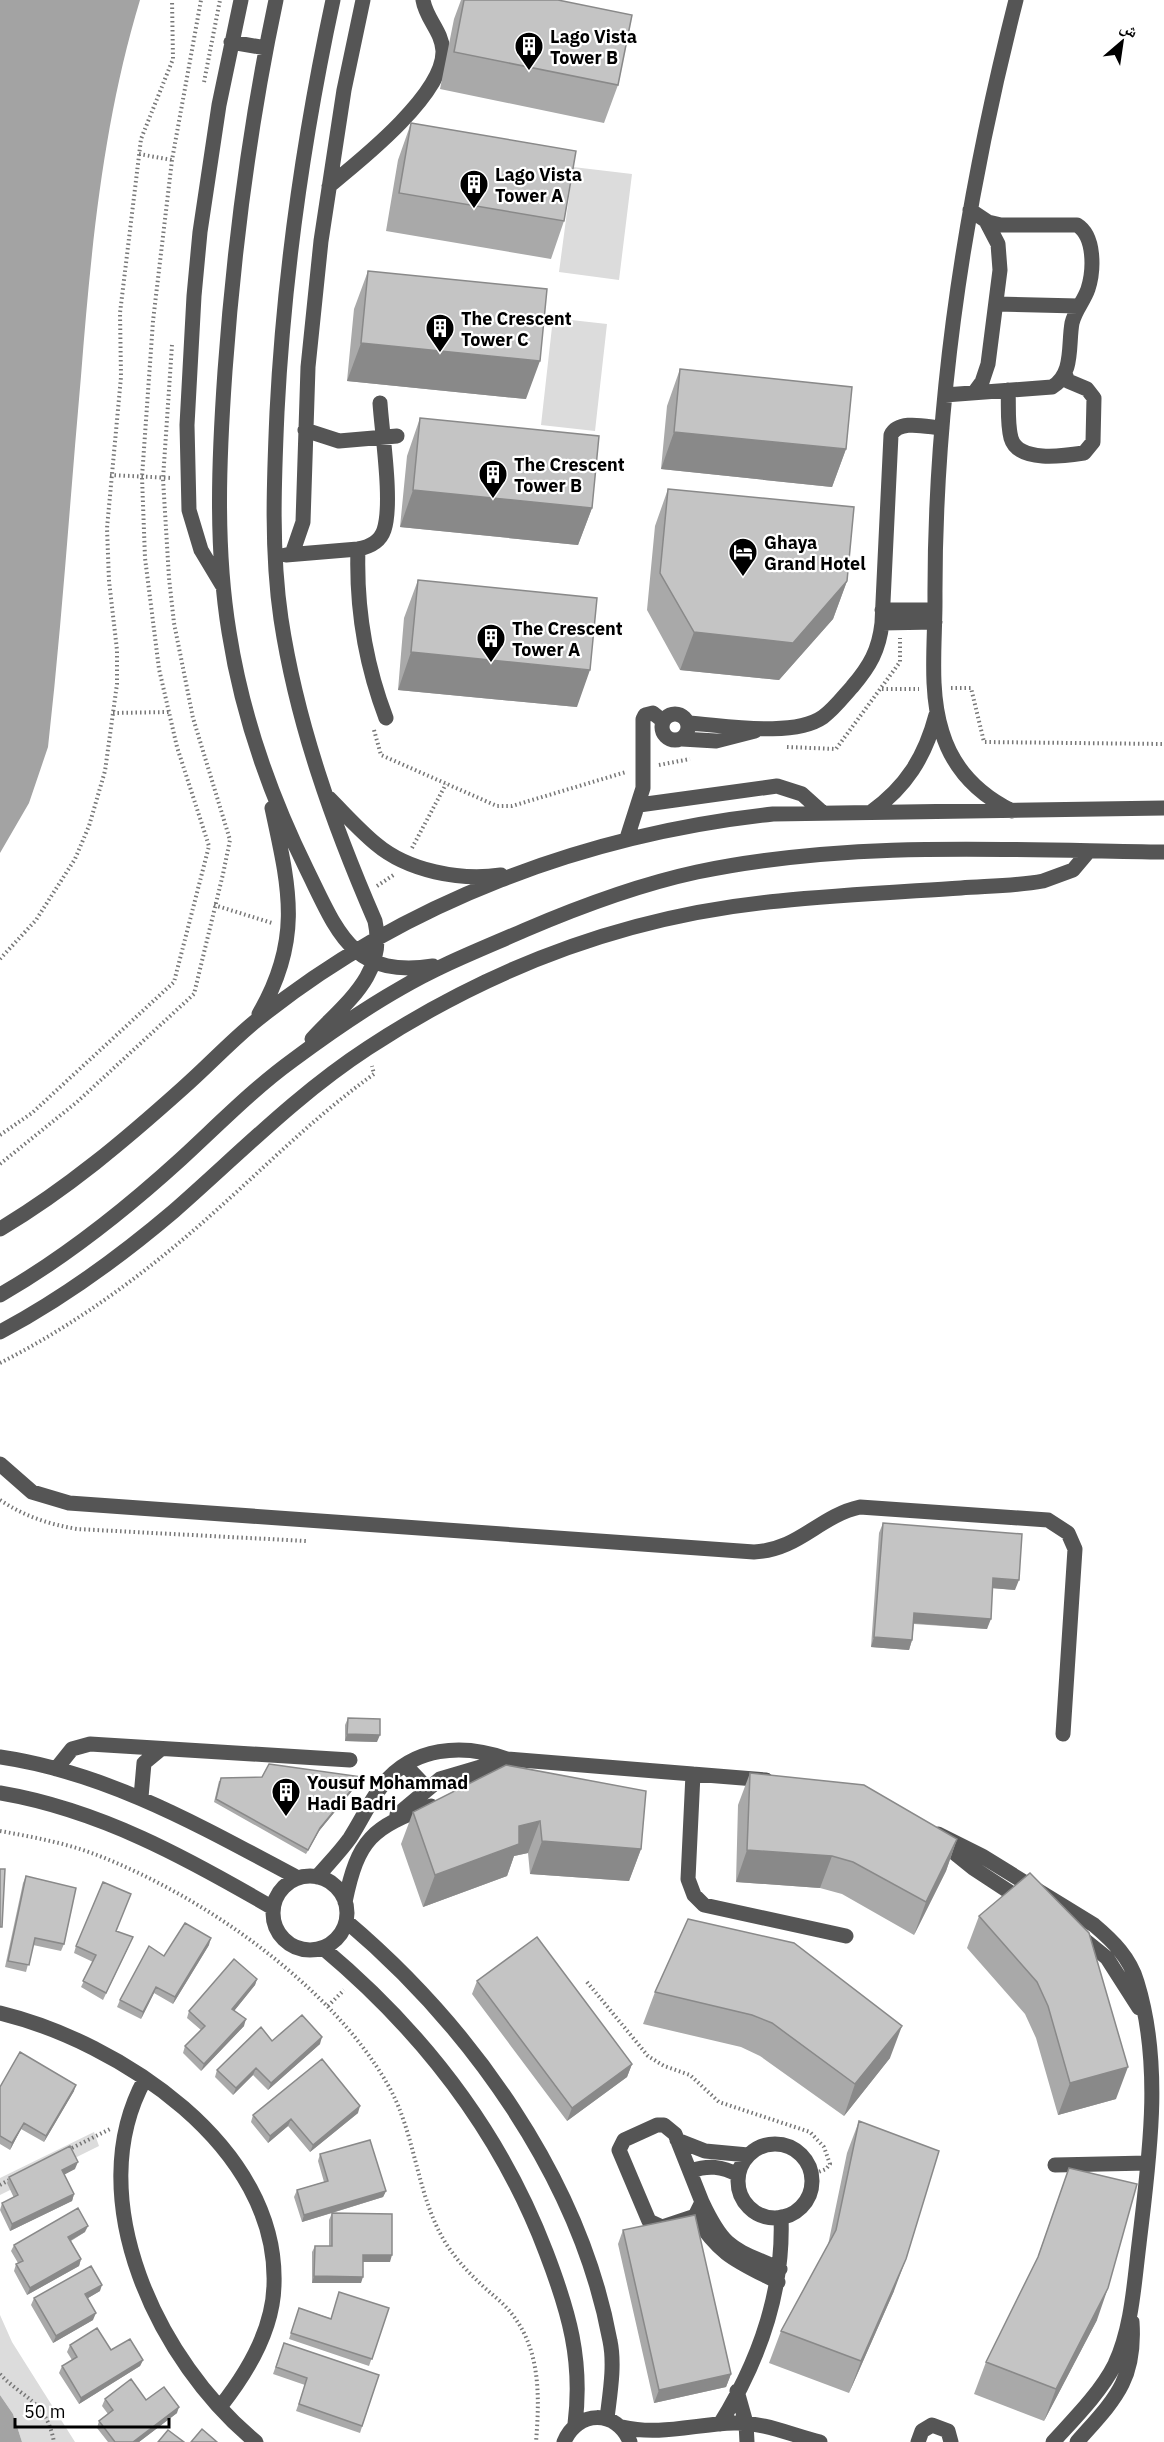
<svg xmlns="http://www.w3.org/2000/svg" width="1164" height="2442" font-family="'IBM Plex Sans','Noto Naskh Arabic',sans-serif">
<rect width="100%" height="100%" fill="#fff"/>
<!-- green -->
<path fill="#dcdcdc" d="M573,167L632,174L619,280L559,272Z
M553,318L607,324L595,431L541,425Z
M94,2132L99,2146L0,2195V2178Z
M0,2315L12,2342L75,2442H22L13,2414L0,2395Z"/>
<!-- water -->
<path fill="#a3a3a3" d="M0,0H140C103,122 91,249 81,376C70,499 62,623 48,747L29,803L0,853Z
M0,2395L13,2414L22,2442H0Z"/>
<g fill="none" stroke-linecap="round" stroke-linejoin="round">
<!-- path -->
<path stroke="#777" stroke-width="4" stroke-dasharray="1.5 3" stroke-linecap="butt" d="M204,82L220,0
M139,154L172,160
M110,475L172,478
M951,688H971L984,742L1164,744
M882,689H919
M113,713L169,712
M374,730L381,755L497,806H512L626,772
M787,747L836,749L900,662V638
M659,765L690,759
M412,848L446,784
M377,886L395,874
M214,905L272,923
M0,959L36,920L75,859L89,826L105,771L117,684V650L109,581L107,528L121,377L120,313L141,139L173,59L172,0
M0,1135L32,1113L174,982L209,846L177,747L159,669L145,558L142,477L153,321L172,160L201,0
M0,1164L77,1102L194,994L223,874L230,840L193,718L174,623L169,578L163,479L172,345
M0,1363C65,1330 125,1288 181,1241C247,1186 304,1124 374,1074L372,1066
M0,1500C24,1516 48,1524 77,1529L306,1541
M0,1831C33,1837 66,1843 97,1855C203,1896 331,1985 388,2085C416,2134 416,2194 445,2242C460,2266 480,2284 501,2302C541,2340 540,2392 536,2442
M587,1982L648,2056L664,2066L690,2075L719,2102L810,2132L824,2147L830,2164L826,2169L811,2175
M328,2006L344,1990
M68,2150L110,2129
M0,2185L11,2179
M0,2374C23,2399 46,2400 54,2442"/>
<!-- minor -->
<path stroke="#555" stroke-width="15" d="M276,0C250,122 234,246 225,371C219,457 215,546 229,632C242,715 270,795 307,870C338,933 352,978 433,966
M231,42L266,48
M329,186C361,160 444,94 443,51C442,31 426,19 423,0
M996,304L1078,306
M1008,390C1009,405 1007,423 1011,438C1018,463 1064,456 1084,453L1093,442L1094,398L1087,389L1068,381L1065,374
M974,393L982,382L988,364L1000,270L998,244L986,221
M945,395L1052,387C1074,374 1068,345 1072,323C1075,310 1084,301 1088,289C1094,270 1095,236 1077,225H1001L988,222L970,210
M305,430L339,441L397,436
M358,549C356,608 365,663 386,718
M292,554L303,522L308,367L321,241L344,90L363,0
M286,555L358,549C369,547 380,542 384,530C393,503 382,434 380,403
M222,585L201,550L189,510L187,425L194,296L200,232L219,105L241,0
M882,610H935
M882,623L935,622
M662 727a13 13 0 1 1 26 0a13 13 0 1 1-26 0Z
M688,723C723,725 793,738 823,717C834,709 843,697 852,687C870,666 879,650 882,623L891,435C899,419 927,427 942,428
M682,739L716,741L755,731
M329,798C344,813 359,830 376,844C408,871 460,881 501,875
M639,805L777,786L802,794L822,812
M1012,811C978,794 953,769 942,732C929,691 935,644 935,601C934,399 966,196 1016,0
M871,812C906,787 925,757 936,715
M627,838L643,788V719L645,715L653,713L663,721
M259,1014C303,939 289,887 272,808
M312,1039C345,1003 387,975 375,921C333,824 297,724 281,619C271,551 274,481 277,412C284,274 304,135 333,0
M0,1229C67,1189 125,1140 183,1088C208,1066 231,1041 257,1020C403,902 587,834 773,814L1164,808
M0,1295C66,1257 125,1210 181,1159C218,1125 253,1089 293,1060C328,1034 364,1009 401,988C440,965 484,948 525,930C581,906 637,885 697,872C850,840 1009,850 1164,852
M0,1332C62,1299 121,1256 174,1211C238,1155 296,1095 368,1048C493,966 629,915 779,901C839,895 900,892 961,888C988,886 1016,886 1043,881L1073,870L1089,851
M0,1464L32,1492L69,1503L754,1552C799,1550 819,1516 860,1507L1048,1520L1068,1533L1075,1549L1063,1734
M0,1757C109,1773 202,1827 298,1878
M405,1765L427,1788
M56,1769L72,1749L90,1744L350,1760
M693,1774L688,1879L694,1895L704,1905L846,1936
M471,1786L507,1759
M0,1793C100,1810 187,1858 273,1908
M141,1797L144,1763L161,1749
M397,1815L440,1779L501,1761
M938,1834L982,1856L1094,1925C1113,1941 1130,1958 1137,1982C1163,2066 1149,2159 1139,2244C1134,2284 1132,2327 1115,2364C1101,2392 1074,2419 1053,2442
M937,1839L973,1868L1025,1902
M273 1913a37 37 0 1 1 74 0a37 37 0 1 1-74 0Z
M317,1877C328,1864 340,1852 350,1838C361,1821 369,1803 381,1787C412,1746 463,1743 507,1759L766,1780
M345,1902C358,1839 372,1827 431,1806
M346,1921C470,2026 580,2178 610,2341C615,2365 610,2393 607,2418
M1076,1933L1107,1958L1139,2008
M323,1948C422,2031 500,2131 546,2252C569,2312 583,2360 575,2424
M0,2013C119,2042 279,2146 274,2285C273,2331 247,2373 220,2407
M145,2079C79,2198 159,2363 256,2442
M657,2125H664L675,2134L702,2202L695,2216L662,2227L649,2221L619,2150L624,2140Z
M677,2140L705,2151L748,2155
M738 2181a37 37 0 1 1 74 0a37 37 0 1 1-74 0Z
M1055,2165L1148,2163
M691,2171C708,2165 722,2166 738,2175
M702,2202C725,2251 733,2248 780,2269
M695,2216C720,2256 737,2261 778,2282
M737,2391L746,2423L747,2442
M720,2424C759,2361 784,2292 781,2217
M622,2427C660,2436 696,2424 734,2423C764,2422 791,2435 820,2442
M564,2442C577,2410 617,2409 630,2442
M918,2442L922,2431L932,2425L948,2431L951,2442
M1077,2442C1114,2400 1136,2381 1132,2322"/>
</g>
<!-- wall -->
<path fill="#a9a9a9" d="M461,0H558L618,85L604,123L440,89L454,19Z
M411,123L564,221L551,259L386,231L398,160Z
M368,271L526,399L347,381L354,309Z
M680,369L846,449L832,487L661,469L667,406Z
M420,418L592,508L578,545L400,527L407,456Z
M668,489L847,581L833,619L779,680L680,670L647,610L655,526Z
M418,580L577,707L398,690L404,618Z
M883,1523L1015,1590L993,1588L987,1629L914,1624L912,1640L909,1650L871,1647L879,1533Z
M348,1718L377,1742L345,1741V1725Z
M506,1765L641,1849L629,1881L530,1874L528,1853L514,1856L507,1876L423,1907L401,1844L413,1812Z
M750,1773L957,1839L946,1871L914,1935L842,1894L820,1888L736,1882L738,1805Z
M361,1780L319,1831L306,1854L214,1802L219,1781Z
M26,1876L64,1944L61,1951L33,1945L26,1972L5,1967L23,1883Z
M979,1916L1089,1933L1116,2099L1058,2115L1036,2038L1025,2014L967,1948Z
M688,1919L890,2058L844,2116L760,2056L741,2047L643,2024L655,1992Z
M117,1932L130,1944L103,2000L81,1987L93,1962L74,1953L76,1946Z
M209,1945L173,2004L154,1993L141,2019L117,2007L120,2000L164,1956Z
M257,1979L255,1985L234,2011L244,2026L201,2071L183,2053L185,2046L201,2030L187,2018L189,2011Z
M477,1981L632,2064L627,2077L567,2121L472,1994Z
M272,2041L320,2044L268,2090L253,2075L233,2095L215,2077L217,2070Z
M0,2087L74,2091L44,2142L21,2129L10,2150L0,2144Z
M358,2113L310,2152L288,2126L268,2143L251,2122L253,2115Z
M859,2121L894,2291L849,2393L769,2363L781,2331L828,2245L847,2153Z
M320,2154L386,2191L383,2197L332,2213L390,2262H363L361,2283H312V2252L315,2246H329V2220L332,2213L302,2222L294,2197L297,2190L324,2182L318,2161Z
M1069,2168L1097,2320L1044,2421L974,2394L986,2362L1036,2262Z
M75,2169L64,2174L74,2194L72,2201L10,2231L0,2210L2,2203L14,2198L7,2183L9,2177Z
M623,2230L731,2374L726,2387L654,2403L618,2244Z
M85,2232L71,2241L81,2259L79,2266L27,2295L14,2271L16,2264L18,2263L11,2251L14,2245Z
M100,2291L88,2298L93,2320L53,2343L31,2305L34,2298Z
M299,2308L330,2318L389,2308L369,2366L289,2339Z
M284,2343L379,2375L360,2433L296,2411L305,2385L273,2374Z
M70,2345L111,2350L143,2360L140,2366L79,2404L59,2373L62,2366L72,2360L67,2352Z
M105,2399L146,2400L177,2413L139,2442H108L97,2428L99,2421L108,2414L102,2406Z"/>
<!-- shaded-wall -->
<path fill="#898989" d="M361,343L540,361L526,399L347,381Z
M674,432L846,449L832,487L661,469Z
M413,490L592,508L578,545L400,527Z
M847,581L833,619L779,680L680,670L694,632Z
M411,652L590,670L577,707L398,690Z
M993,1578L1019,1580L1015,1590L990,1588Z
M914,1613L991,1619L987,1629L911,1623Z
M874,1637L912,1640L909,1650L871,1647Z
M347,1734L380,1735L377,1742L345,1741Z
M362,1777L361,1780L319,1831L306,1854L320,1828Z
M540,1821L528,1853L514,1856L507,1876L423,1907L435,1875L519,1826Z
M957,1839L946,1871L914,1935L926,1902Z
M542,1841L641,1849L629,1881L530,1874Z
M747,1850L832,1856L820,1888L736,1882Z
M211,1938L209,1945L173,2004L175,1997Z
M257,1979L255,1985L230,2016L232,2009Z
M156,1987L154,1993L141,2019L143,2012Z
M246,2019L244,2026L201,2071L204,2064Z
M902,2026L890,2058L844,2116L855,2084Z
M322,2037L320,2044L268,2090L271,2083Z
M632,2064L627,2077L567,2121L572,2108Z
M1128,2067L1116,2099L1058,2115L1070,2083Z
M256,2068L253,2075L233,2095L236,2088Z
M76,2085L74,2091L44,2142L46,2136Z
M360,2106L358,2113L310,2152L313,2145Z
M291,2119L288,2126L268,2143L270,2136Z
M24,2123L21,2129L10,2150L12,2143Z
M78,2162L75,2169L60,2177L62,2170Z
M386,2191L383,2197L302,2222L304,2215Z
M74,2194L72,2201L10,2231L12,2224Z
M88,2226L85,2232L66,2243L68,2237Z
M363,2255H392L390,2262H361Z
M81,2259L79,2266L27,2295L30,2288Z
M906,2259L894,2291L849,2393L861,2361Z
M314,2276L363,2277L361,2283H312Z
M102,2285L100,2291L83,2301L85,2294Z
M1108,2288L1097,2320L1044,2421L1056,2389Z
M96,2313L93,2320L53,2343L56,2336Z
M143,2360L140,2366L79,2404L81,2398Z
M731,2374L726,2387L654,2403L659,2390Z
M179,2407L177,2413L139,2442H133Z"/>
<!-- building -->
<path fill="#c4c4c4" stroke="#898989" stroke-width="1.5" d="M464,0H558L632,15L618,85L454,52Z
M411,123L576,151L564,221L399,193Z
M368,271L547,289L540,361L361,343Z
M680,369L852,387L846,449L674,432Z
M420,418L599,436L592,508L413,490Z
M668,489L854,507L847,581L793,643L694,632L660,573Z
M418,580L597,598L590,670L411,652Z
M883,1523L1022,1534L1019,1580L993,1578L991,1619L914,1613L912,1640L874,1637Z
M348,1718L380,1719V1735L347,1734Z
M269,1764L362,1777L320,1828L308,1850L216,1799L221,1778L262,1777Z
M506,1765L646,1791L641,1849L542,1841L540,1821L519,1826V1844L435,1875L413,1812Z
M750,1773L864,1785L957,1839L926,1902L853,1862L832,1856L747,1850Z
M0,1869H5L2,1927H0Z
M1030,1873L1089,1933L1128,2067L1070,2083L1048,2006L1037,1982L979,1916Z
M26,1876L76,1888L64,1944L35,1938L29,1965L8,1961Z
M103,1882L131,1894L116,1931L133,1937L106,1993L83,1981L96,1955L76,1946Z
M688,1919L794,1943L902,2026L855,2084L772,2023L752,2015L655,1992Z
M185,1923L211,1938L175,1997L156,1987L143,2012L120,2000L149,1946L164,1956Z
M537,1937L632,2064L572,2108L477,1981Z
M234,1959L257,1979L232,2009L246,2019L204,2064L185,2046L205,2026L189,2011Z
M302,2015L322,2037L271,2083L256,2068L236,2088L217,2070L261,2027L272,2041Z
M20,2052L76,2085L46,2136L24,2123L12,2143L0,2136V2087Z
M322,2059L360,2106L313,2145L291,2119L270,2136L253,2115Z
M859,2121L939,2151L906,2259L861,2361L781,2331L836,2230Z
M370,2140L386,2191L304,2215L297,2190L328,2181L320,2154Z
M70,2146L78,2162L62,2170L74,2194L12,2224L2,2203L18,2195L9,2177Z
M1069,2168L1137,2184L1108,2288L1056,2389L986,2362L1038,2257Z
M78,2208L88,2226L68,2237L81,2259L30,2288L16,2264L23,2261L14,2245Z
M332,2213L392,2214V2255H363V2277L314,2276L315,2246H332Z
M695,2215L731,2374L659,2390L623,2230Z
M91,2266L102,2285L85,2294L96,2313L56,2336L34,2298Z
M339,2292L389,2308L372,2359L291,2333L299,2308L331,2319Z
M97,2328L111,2350L130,2339L143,2360L81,2398L62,2366L77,2357L70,2345Z
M284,2343L379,2375L362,2426L299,2404L307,2378L276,2367Z
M131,2379L146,2400L164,2387L179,2407L133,2442H115L99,2421L113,2410L105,2399Z
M202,2429L217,2442H191Z
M168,2430L184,2442H158Z"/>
<!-- icons -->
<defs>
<g id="building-pin" transform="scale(1.5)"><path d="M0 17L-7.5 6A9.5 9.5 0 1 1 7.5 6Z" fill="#000" stroke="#fff"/><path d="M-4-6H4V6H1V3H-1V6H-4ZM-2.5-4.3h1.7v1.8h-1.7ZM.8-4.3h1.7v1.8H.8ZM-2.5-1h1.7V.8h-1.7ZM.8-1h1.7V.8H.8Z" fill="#fff"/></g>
<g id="hotel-pin" transform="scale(1.5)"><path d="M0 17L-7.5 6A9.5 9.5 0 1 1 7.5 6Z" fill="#000" stroke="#fff"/><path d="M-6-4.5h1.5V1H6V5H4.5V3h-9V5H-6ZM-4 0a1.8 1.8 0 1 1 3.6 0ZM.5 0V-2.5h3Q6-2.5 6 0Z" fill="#fff"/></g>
</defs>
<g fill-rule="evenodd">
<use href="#building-pin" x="529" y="46"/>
<use href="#building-pin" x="474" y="184"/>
<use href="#building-pin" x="440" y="328"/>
<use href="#building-pin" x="493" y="474"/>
<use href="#hotel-pin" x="743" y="552"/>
<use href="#building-pin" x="491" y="638"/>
<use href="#building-pin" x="286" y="1792"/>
</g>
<g text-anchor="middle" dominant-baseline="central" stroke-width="4.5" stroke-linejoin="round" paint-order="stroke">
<!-- poi labels -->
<g font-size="18" font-weight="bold" fill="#000" stroke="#fff" text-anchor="start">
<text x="550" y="36">Lago Vista<tspan x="550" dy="21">Tower B</tspan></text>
<text x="495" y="174">Lago Vista<tspan x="495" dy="21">Tower A</tspan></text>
<text x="461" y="318">The Crescent<tspan x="461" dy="21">Tower C</tspan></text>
<text x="514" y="464">The Crescent<tspan x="514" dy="21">Tower B</tspan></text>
<text x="764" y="542">Ghaya<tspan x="764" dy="21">Grand Hotel</tspan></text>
<text x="512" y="628">The Crescent<tspan x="512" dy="21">Tower A</tspan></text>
<text x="307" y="1782">Yousuf Mohammad<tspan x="307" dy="21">Hadi Badri</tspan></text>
</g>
</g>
<!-- north arrow -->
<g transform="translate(1122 42) rotate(29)" stroke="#ffffff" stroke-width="4.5" paint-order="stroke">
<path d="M0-4.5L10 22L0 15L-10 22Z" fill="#000000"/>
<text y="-9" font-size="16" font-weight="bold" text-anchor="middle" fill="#000000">ش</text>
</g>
<!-- scale -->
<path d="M15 2418v9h154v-9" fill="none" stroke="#000000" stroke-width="3"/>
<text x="24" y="2418" font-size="18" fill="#000000" stroke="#ffffff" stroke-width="4.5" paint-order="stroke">50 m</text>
</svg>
